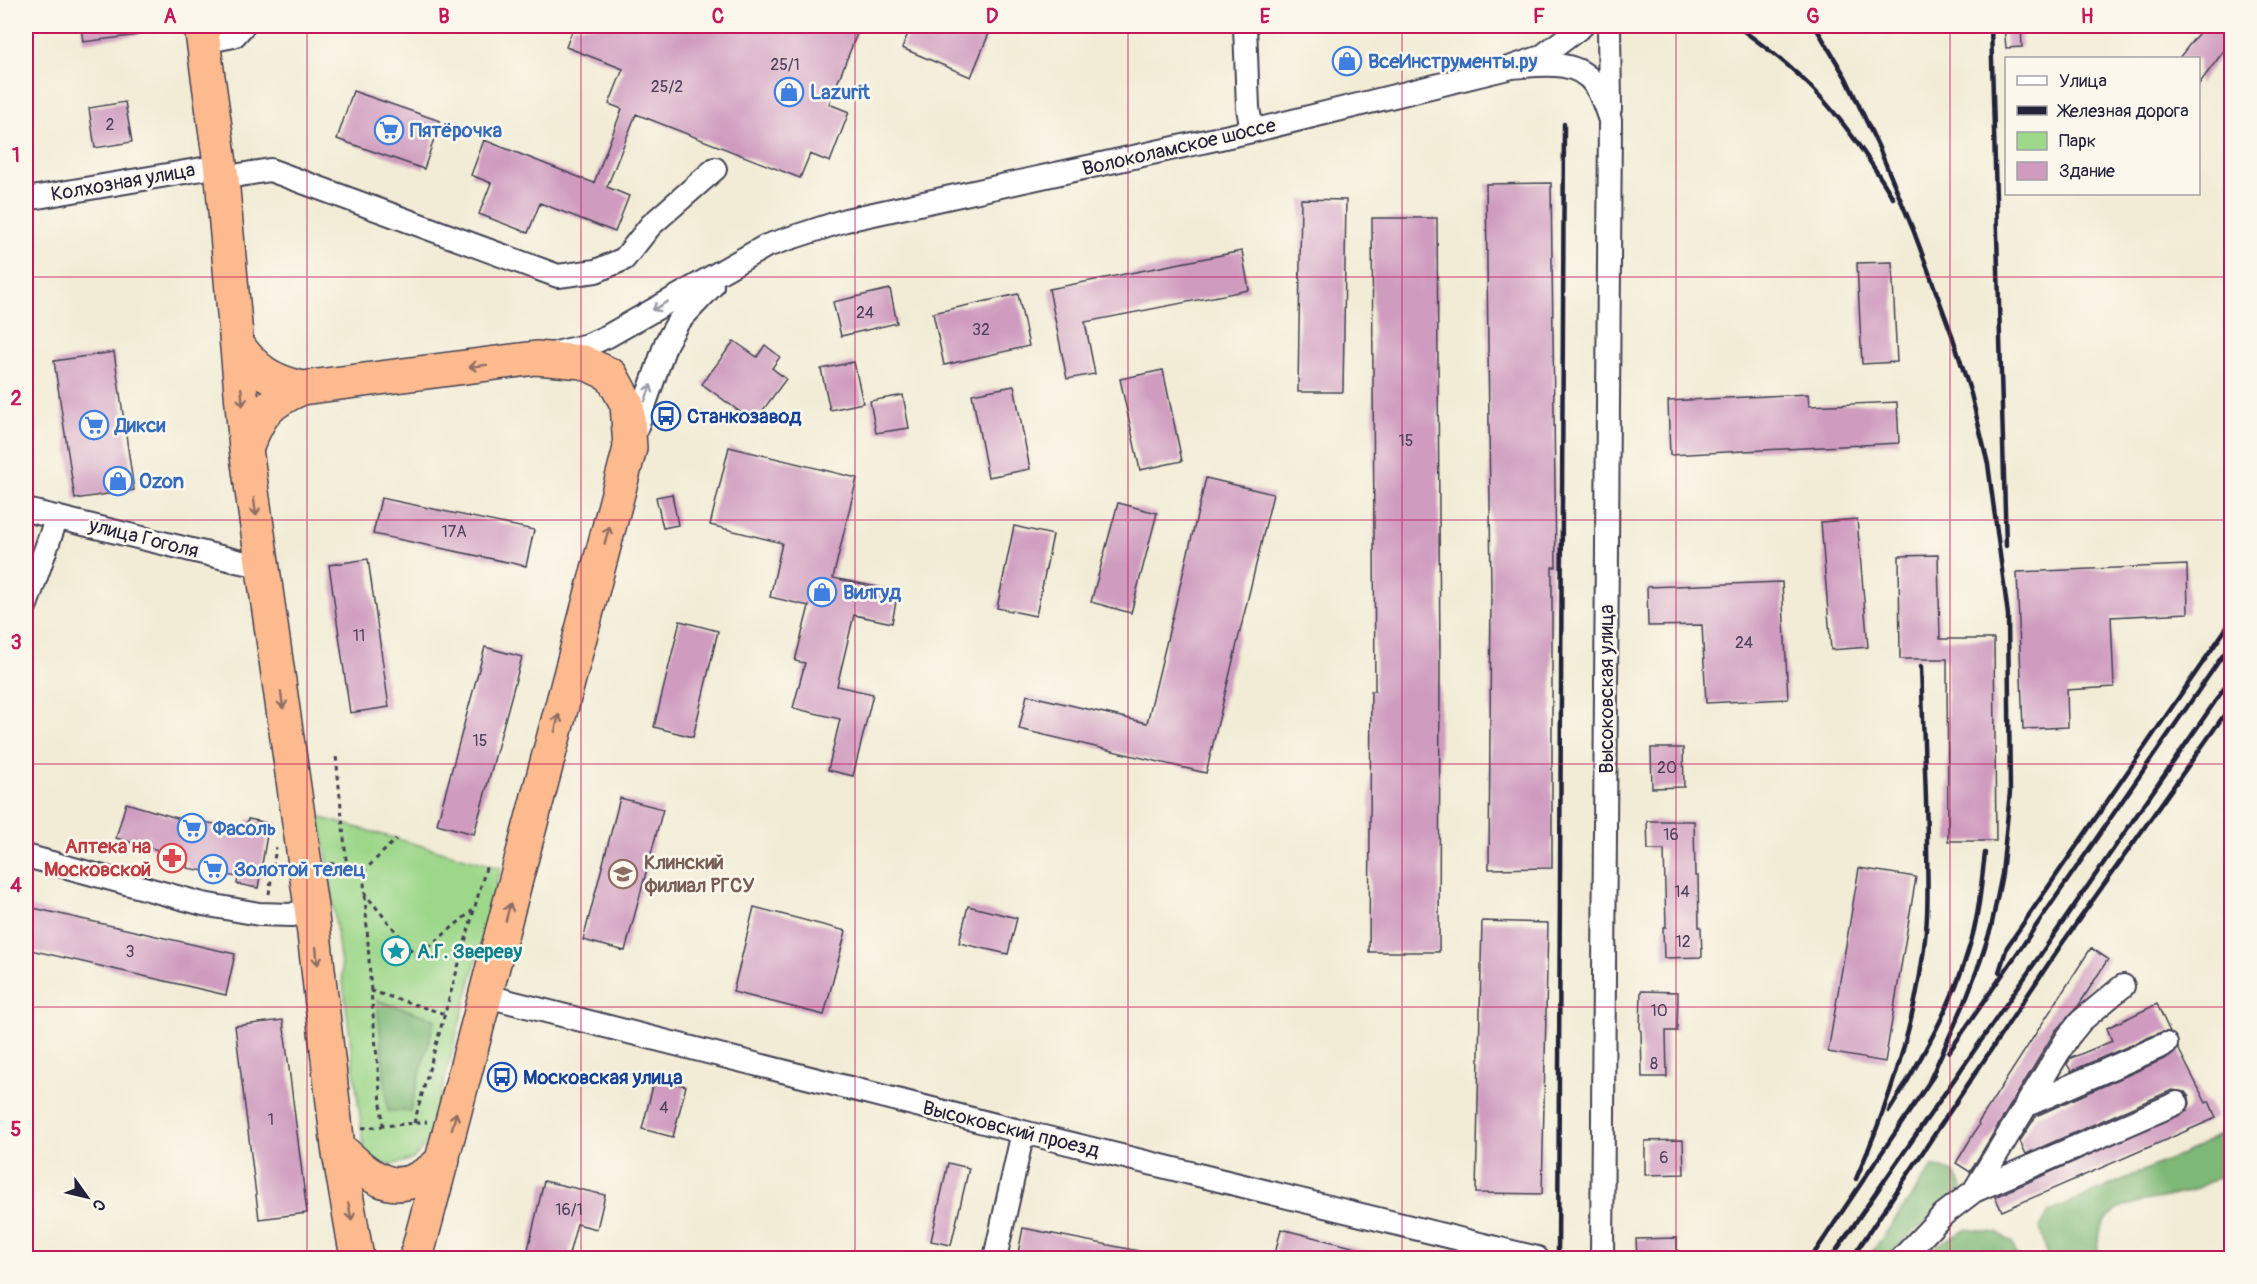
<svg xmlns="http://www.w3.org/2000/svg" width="2257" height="1284" font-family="Pangolin,sans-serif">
<rect width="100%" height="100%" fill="#fbf7ec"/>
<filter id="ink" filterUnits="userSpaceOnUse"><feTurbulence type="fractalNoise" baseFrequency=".0167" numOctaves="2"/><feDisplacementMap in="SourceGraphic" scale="12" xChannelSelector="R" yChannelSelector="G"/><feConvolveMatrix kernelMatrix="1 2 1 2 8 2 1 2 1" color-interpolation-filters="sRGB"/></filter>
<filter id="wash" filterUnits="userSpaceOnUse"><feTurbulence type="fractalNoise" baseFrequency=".008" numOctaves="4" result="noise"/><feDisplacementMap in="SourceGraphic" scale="24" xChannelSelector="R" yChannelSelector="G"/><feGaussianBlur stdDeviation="1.35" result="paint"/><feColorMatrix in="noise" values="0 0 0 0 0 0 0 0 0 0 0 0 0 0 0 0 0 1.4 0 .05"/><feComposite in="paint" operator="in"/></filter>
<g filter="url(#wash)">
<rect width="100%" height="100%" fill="#f2ecd6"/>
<!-- green -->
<path fill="#9dd78a" stroke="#607c62" stroke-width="1.5" d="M319,817L501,868L428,1142L413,1159L391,1165L373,1160L364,1148L328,863Z"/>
<!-- forest -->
<path fill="#7eb876" stroke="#506d58" stroke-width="1.5" d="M377,1000L435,1019L410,1111H388Z
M2231,1128V1170C2218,1177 2204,1186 2190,1191C2168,1199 2143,1198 2122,1208C2103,1216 2092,1240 2101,1258H2048L2040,1228L2049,1212L2195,1148Z
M1932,1167C1947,1167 1958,1173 1963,1188L1933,1217L1905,1238L1891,1258H1868Z
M1967,1229L1997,1233L2012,1242L2018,1258H1922L1933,1247Z"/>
<g id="blocks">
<!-- building -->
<path fill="#cf9bbf" d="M81,26H137L138,35L83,42Z
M574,26H860L829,104L849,112L830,162L810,154L800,178L636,114L607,187L629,196L615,232L540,203L528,233L479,214L491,183L471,175L484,140L594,183L622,109L609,104L623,69L566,47Z
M911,26H992L971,77L902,48Z
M2004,26H2021L2022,47L2006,48Z
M2204,26H2222L2232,33V40L2199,84V58H2179Z
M353,91L440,121L424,169L337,139Z
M125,102L132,142L95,148L89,108Z
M1551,183L1556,567H1552V868L1489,869L1491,588L1486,184Z
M1301,199L1346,200L1343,392H1298Z
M1372,218H1437L1440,664L1439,952H1369L1371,691H1375Z
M1242,251L1249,290L1085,322L1095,374L1067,379L1049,289Z
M1892,262L1897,362L1862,364L1857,263Z
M890,289L897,323L841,336L833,302Z
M1018,294L1029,346L944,365L933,313Z
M734,341L757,357L765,345L780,357L772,368L786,379L754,422L702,384Z
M114,352L134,490L75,499L54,361Z
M854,362L863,403L830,410L821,369Z
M1163,370L1182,461L1140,470L1120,379Z
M1014,386L1030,469L988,477L972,394Z
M1808,394L1809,406L1897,402L1899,443L1670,455L1668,401Z
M903,395L909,428L876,433L870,401Z
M729,447L857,478L833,578L898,591L892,623L854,615L837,686L873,694L853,776L828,770L840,719L793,708L805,663L795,661L809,606L770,597L782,543L710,525Z
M1206,478L1273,494L1206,773L1019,729L1027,695L1147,723Z
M672,494L678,525L663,528L656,497Z
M381,498L534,530L526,566L373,534Z
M1118,503L1157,513L1131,613L1091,602Z
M1857,519L1868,647L1831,650L1821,522Z
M1014,526L1053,535L1036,616L997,608Z
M1938,555L1940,639H1994L1996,841H1948L1947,659H1900L1899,556Z
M368,559L389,707L350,713L329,565Z
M2187,565L2188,613L2111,617L2114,687L2067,690L2068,727L2023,729L2017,572Z
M1782,582L1788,699L1706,703L1702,625L1648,626L1647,587Z
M680,621L718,631L693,737L654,727Z
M485,647L522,657L474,834L437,824Z
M1651,748H1683L1684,787L1652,788Z
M620,798L663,809L625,951L583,940Z
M126,803L177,818L246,829L248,819L269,823L258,888L237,884L238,877L187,868L188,862L178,861L179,856L116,838Z
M1647,821H1694L1695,876H1698L1699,927H1701L1702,957L1664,958L1663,927H1666L1664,850H1648Z
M1859,868L1916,877L1885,1062L1828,1052Z
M968,906L1017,918L1008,954L959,943Z
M29,907L235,954L226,995L26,949V923Z
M754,907L846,931L824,1015L733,992Z
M1482,921L1548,923L1542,1194L1476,1193Z
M2091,948L2108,959L2079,1005L2056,1030L1970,1172L1956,1163L1979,1125L1978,1123Z
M1641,991L1678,992L1677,1031H1666L1667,1077H1642L1641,1030H1640Z
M2157,1004L2170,1032H2161L2071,1071L2067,1064L2071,1058L2112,1041L2107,1028Z
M283,1020L307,1213L259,1219L235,1026Z
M2178,1048L2206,1103L2209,1101L2216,1118L2002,1211L1995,1197L2187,1111L2190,1104L2189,1097L2185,1092L2172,1090L2026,1154L2020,1141L2036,1116L2171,1056Z
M655,1078L686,1086L673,1137L642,1129Z
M1683,1140L1684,1174L1645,1175V1141Z
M948,1163L969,1168L951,1245L931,1241Z
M544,1181L605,1195L597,1229L577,1224L568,1258H526Z
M1023,1228L1139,1251L1138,1258H1017Z
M1281,1229L1376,1253L1375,1258H1274Z
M1677,1238V1258H1637L1636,1239Z"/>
</g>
</g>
<g filter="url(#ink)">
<use href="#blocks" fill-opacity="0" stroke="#414052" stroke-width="1.5"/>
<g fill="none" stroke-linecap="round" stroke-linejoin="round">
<!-- minor casing -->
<g stroke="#414052" stroke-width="26">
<path id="minor" d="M1245,26L1248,108L1252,131
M1609,26L1610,109
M203,42L234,36L243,26
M1512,67C1540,65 1577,58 1595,85C1602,95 1606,109 1610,120L1602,1258
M222,178L270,170L558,276L596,271L624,259L651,225L715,169
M26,199L220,166
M556,353L588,345L608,336L766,246L846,220L1252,131L1512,67L1541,57L1582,26
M635,432L666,343L678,322L712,286
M26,510L241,562L252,564L263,561
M26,605L57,517
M26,856L203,904L259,914L292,915L311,907
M487,996L1023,1132L1537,1258
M2027,1105L2166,1044
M1974,1191L2068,1037L2081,1021L2123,986
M995,1258L1023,1132
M1902,1258L1944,1214L1974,1191L2177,1103"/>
</g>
<!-- highway casing -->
<g stroke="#414052" stroke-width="36">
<path id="highway" d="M201,26L222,178L246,449L311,907L338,1147L357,1258
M237,344C256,371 270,380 302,388
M246,449C260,414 267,403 302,388L536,358L583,362L611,375L627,404L630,448L416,1258
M338,1147C376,1183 399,1202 443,1160"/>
</g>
<!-- path -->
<path stroke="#414052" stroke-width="3" stroke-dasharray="4.5 4.5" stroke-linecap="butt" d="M330,863L347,869L336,755
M347,869L363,872L365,894L417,957L473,910
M363,872L396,839
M269,894L276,847
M365,896L371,991
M414,1123L487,864
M383,1126L371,991L445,1014
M362,1128L427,1122"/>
<!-- minor -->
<use href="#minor" stroke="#fff" stroke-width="22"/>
<!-- highway -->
<use href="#highway" stroke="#fcba8e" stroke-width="33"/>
<!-- rail -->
<path stroke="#22223b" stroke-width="4.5" d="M1737,26C1764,46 1791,66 1815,91C1845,122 1870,160 1893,198
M1815,26L1846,78L1879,148L1914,232L1952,335L1971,394L1988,464L2008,615L2010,792L2002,874L1991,928L1980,962L1964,1004L1929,1082
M1991,26L2006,546
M1999,972L2007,947L2232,620
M1949,1052L2232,642
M1889,1111C1921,1060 1952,1006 1969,948C1979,917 1981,885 1985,853
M1856,1179C1890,1101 1918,1016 1926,930C1929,901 1927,869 1927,839C1926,781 1923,724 1921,666
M1558,1258L1564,124
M1811,1258L1934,1075
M1831,1258L2232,677
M1852,1258L2061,945L2232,704"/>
</g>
<!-- one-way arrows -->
<defs><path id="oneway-shaft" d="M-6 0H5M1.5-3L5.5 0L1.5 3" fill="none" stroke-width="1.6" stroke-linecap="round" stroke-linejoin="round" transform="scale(1.5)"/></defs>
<g stroke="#9c9ca7">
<use href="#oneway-shaft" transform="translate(660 306) rotate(150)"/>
<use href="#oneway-shaft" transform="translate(648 393) rotate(-70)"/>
</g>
<g stroke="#8f6e64">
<use href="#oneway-shaft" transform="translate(478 366) rotate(173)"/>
<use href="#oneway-shaft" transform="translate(242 397) rotate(85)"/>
<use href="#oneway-shaft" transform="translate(255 507) rotate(82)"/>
<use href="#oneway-shaft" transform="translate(607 535) rotate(-74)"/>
<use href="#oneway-shaft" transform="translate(282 700) rotate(82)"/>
<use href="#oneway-shaft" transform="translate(557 723) rotate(-76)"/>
<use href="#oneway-shaft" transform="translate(508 912) rotate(-76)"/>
<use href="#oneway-shaft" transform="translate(317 956) rotate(84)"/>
<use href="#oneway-shaft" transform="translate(454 1121) rotate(-75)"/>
<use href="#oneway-shaft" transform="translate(350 1212) rotate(80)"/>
</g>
</g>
<!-- grid -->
<path fill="none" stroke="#c2185b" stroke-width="1.5" stroke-opacity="0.55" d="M307,26V1258M581,26V1258M855,26V1258M1128,26V1258M1402,26V1258M1676,26V1258M1950,26V1258M26,277H2232M26,520H2232M26,764H2232M26,1007H2232"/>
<!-- icons -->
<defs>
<g id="shop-ring" transform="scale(1.5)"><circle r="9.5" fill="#fbf7ec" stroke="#3f7fe0" stroke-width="1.5"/><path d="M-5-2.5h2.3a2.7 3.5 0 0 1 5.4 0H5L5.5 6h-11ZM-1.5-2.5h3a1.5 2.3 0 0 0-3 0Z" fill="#3f7fe0"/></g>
<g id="supermarket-ring" transform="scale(1.5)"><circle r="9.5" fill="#fbf7ec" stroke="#3f7fe0" stroke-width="1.5"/><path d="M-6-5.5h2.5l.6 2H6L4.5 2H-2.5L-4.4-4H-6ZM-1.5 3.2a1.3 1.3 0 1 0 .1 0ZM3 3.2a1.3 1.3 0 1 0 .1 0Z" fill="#3f7fe0"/></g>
<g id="bus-ring" transform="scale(1.5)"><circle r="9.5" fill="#fbf7ec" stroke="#1a4fb4" stroke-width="1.5"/><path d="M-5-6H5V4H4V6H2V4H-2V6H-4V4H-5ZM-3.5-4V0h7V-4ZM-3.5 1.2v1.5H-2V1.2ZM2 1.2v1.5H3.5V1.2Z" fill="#1a4fb4"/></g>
<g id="pharmacy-ring" transform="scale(1.5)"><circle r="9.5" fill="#fbf7ec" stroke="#e0444e" stroke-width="1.5"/><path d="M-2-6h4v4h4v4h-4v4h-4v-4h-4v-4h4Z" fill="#e0444e"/></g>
<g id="university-ring" transform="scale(1.5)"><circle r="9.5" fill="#fbf7ec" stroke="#8d6e63" stroke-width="1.5"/><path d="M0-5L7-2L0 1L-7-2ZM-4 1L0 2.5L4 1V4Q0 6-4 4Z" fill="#8d6e63"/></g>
<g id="sight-ring" transform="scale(1.5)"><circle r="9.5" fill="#fbf7ec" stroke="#0f9aa8" stroke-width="1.5"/><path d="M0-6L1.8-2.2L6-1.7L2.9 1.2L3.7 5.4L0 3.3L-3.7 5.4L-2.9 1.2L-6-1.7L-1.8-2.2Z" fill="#0f9aa8"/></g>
</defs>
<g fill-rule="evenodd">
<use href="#shop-ring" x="1347" y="61"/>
<use href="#shop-ring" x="789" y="92"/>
<use href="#supermarket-ring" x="389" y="130"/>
<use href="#bus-ring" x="666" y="416"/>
<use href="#supermarket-ring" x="94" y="425"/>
<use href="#shop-ring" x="118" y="481"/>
<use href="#shop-ring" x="822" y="592"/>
<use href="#supermarket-ring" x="192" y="828"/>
<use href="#pharmacy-ring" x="172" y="858"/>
<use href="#supermarket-ring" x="213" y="869"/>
<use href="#university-ring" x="623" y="874"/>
<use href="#sight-ring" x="396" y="951"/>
<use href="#bus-ring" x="502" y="1077"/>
</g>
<g text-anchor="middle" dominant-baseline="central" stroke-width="5" stroke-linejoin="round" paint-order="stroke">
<!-- number labels -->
<g font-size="16" fill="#4d405c">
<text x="785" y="65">25/1</text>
<text x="667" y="87">25/2</text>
<text x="110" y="125">2</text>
<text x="865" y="313">24</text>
<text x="981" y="330">32</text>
<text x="1406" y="441">15</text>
<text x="454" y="532">17А</text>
<text x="359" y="636">11</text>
<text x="1744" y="643">24</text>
<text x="480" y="741">15</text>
<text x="1667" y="768">20</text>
<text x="1671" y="835">16</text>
<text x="1682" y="892">14</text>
<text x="1683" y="942">12</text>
<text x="130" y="952">3</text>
<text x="1659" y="1011">10</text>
<text x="1654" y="1064">8</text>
<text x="664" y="1108">4</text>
<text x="271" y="1120">1</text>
<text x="1664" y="1158">6</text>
<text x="569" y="1210">16/1</text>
</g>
<!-- shop labels -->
<g font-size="20" font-weight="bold" fill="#366cbe" stroke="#fbf7ec" text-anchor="start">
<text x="1368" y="61">ВсеИнструменты.ру</text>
<text x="810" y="92">Lazurit</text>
<text x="410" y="130">Пятёрочка</text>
<text x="115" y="425">Дикси</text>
<text x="139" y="481">Ozon</text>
<text x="843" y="592">Вилгуд</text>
<text x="213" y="828">Фасоль</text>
<text x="234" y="869">Золотой телец</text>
</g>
<!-- street labels -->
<g font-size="20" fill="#22223b" stroke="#fbf7ec">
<text transform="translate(1179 147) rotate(-13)">Волоколамское шоссе</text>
<text transform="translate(123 182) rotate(-10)">Колхозная улица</text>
<text transform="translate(144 538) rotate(14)">улица Гоголя</text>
<text transform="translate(1606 689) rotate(-90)">Высоковская улица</text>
<text transform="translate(1011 1129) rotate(14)">Высоковский проезд</text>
</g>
<!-- transit labels -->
<g font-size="20" font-weight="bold" fill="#164399" stroke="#fbf7ec" text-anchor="start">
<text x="687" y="416">Станкозавод</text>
<text x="523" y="1077">Московская улица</text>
</g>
<!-- health labels -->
<g font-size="20" font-weight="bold" fill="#be3a42" stroke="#fbf7ec" text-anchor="end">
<text x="151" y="846">Аптека на<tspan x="151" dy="23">Московской</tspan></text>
</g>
<!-- education labels -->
<g font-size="20" font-weight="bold" fill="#785e54" stroke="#fbf7ec" text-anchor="start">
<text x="644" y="862">Клинский<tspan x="644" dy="23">филиал РГСУ</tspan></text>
</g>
<!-- culture labels -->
<g font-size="20" font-weight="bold" fill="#0d838f" stroke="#fbf7ec" text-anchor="start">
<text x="417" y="951">А.Г. Звереву</text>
</g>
</g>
<!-- margin -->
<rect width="2257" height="1284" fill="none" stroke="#fbf7ec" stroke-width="66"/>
<!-- legend -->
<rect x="2005" y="57" width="195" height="138" fill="#fbf7ec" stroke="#a4a2a5" stroke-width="1.5"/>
<rect x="2017" y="76" width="30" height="9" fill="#ffffff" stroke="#a4a2a5" stroke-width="1.5"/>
<text x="2059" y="87" font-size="18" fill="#22223b">Улица</text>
<rect x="2017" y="106" width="30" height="9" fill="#22223b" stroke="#a4a2a5" stroke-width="1.5"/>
<text x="2059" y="117" font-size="18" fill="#22223b">Железная дорога</text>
<rect x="2017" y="132" width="30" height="18" fill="#9dd78a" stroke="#a4a2a5" stroke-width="1.5"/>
<text x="2059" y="147" font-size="18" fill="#22223b">Парк</text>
<rect x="2017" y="162" width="30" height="18" fill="#cf9bbf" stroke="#a4a2a5" stroke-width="1.5"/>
<text x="2059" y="177" font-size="18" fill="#22223b">Здание</text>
<!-- north arrow -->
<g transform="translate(87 1197) rotate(124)" stroke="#fbf7ec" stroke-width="4.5" paint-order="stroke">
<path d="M0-4.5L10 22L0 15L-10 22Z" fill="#22223b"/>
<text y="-9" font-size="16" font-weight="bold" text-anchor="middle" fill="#22223b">С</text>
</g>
<rect x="33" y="33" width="2191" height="1218" fill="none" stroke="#c2185b" stroke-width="2"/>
<g font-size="20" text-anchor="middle" font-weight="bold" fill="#c2185b">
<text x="170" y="23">A</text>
<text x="444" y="23">B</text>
<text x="718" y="23">C</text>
<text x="992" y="23">D</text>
<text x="1265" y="23">E</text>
<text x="1539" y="23">F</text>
<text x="1813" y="23">G</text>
<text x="2087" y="23">H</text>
<text x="16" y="162">1</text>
<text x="16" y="405">2</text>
<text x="16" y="649">3</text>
<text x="16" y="892">4</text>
<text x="16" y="1136">5</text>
</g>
</svg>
